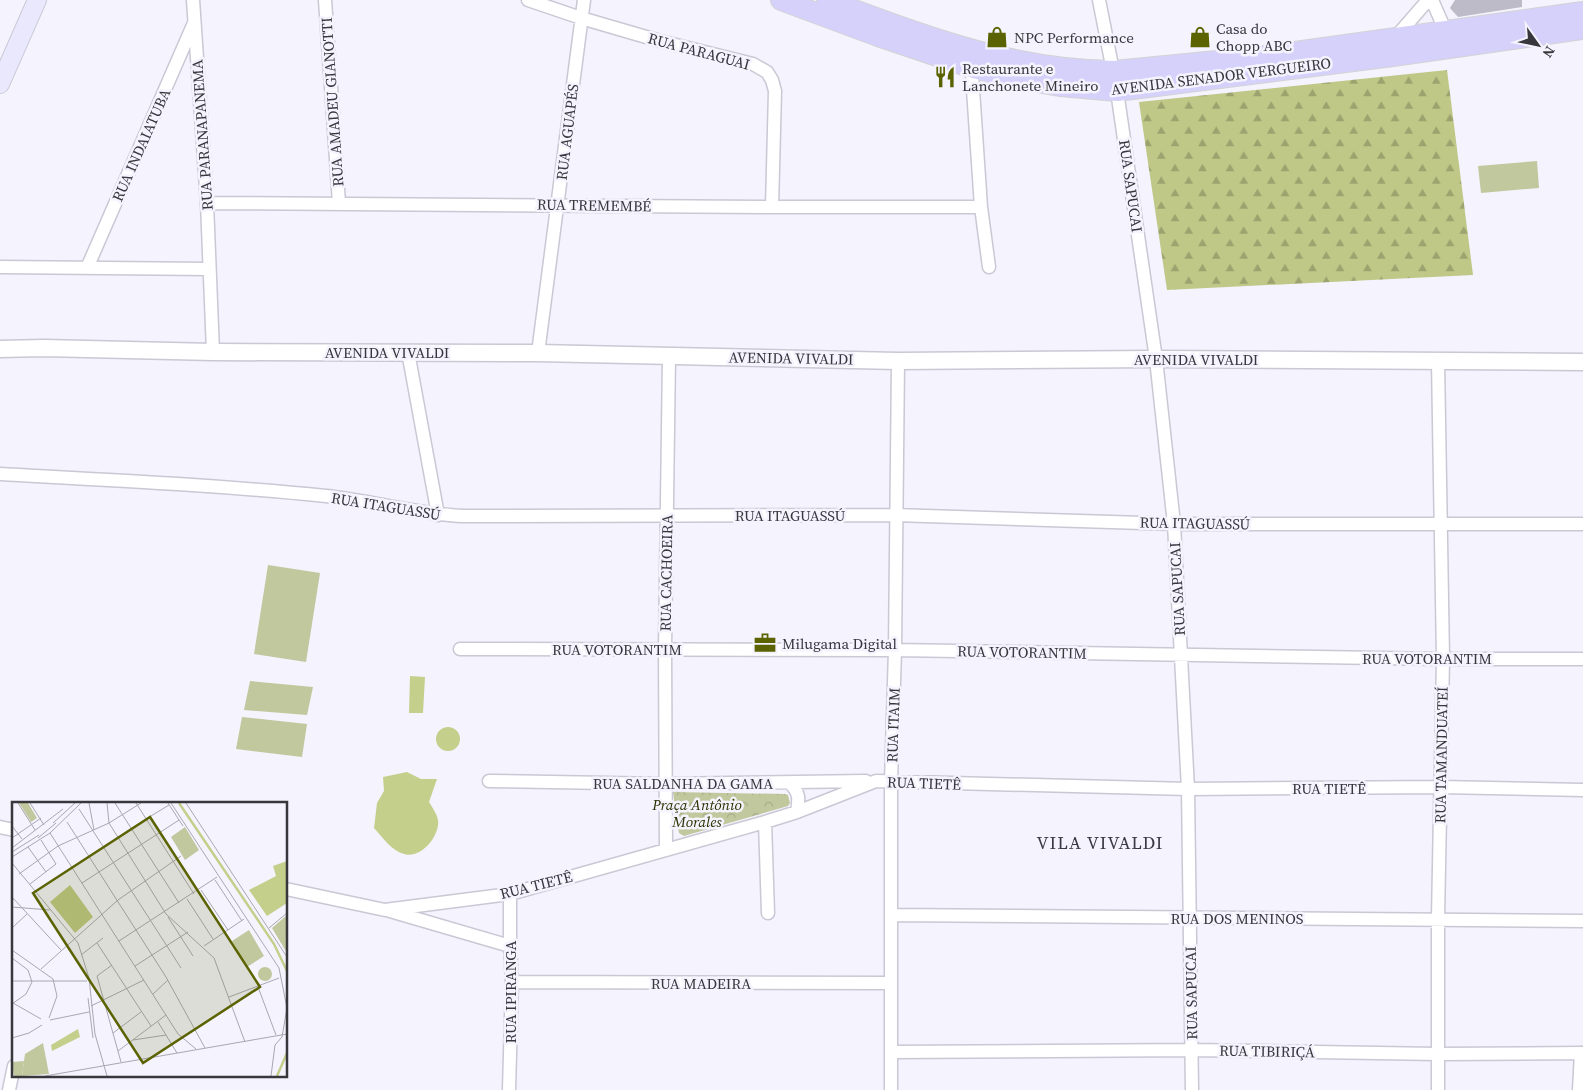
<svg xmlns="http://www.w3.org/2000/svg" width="1583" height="1090" font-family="'Source Serif 4',serif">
<defs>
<pattern id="forest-firs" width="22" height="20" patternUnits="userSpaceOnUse" patternTransform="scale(1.25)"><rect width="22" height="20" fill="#bfc886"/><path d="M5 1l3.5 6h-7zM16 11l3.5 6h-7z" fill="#9ca36f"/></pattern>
<pattern id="park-crowns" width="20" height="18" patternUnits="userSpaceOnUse" patternTransform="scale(1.25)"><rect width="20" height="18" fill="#c1c89d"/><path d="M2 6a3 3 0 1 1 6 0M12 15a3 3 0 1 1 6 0" fill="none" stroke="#a7ac88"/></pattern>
</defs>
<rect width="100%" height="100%" fill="#f4f3fe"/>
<!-- forest -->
<path fill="url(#forest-firs)" d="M1447,70L1473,275L1167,290L1139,102Z"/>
<!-- park -->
<path fill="url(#park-crowns)" d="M673,792L785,794L788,795L790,803L788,806L684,836L679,833L678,828Z"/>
<!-- pitch -->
<path fill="#c1c89d" d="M1537,161L1539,188L1481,193L1478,166Z
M268,565L320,573L306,662L254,654Z
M250,681L313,687L307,715L244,710Z
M242,717L307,724L302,757L236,749Z"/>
<!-- water -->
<path fill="#c5cf8c" d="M410,676L425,677L423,713H409Z
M436 739a12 12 0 1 1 24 0a12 12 0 1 1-24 0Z
M407,772L421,779H437L429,802C432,807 437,814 438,820C440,836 421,859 404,854C391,850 383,838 374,828L377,803L384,791L383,777Z"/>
<!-- building -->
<path fill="#bcbbc7" d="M1455,0H1522V7L1458,17L1450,8Z"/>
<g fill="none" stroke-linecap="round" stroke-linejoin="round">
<!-- minor casing -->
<g stroke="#c9c8d4" stroke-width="15">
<path id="minor" d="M193,0L207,203L213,352
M325,0L339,203
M528,0L581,18L660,41L753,64L767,72L772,80L775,91L772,207
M1099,0L1117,91L1156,359L1174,524L1188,789L1192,1090
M1432,0L1442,23L1447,31
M1395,38L1428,0
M971,60L981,207L989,267
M207,203L772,207H981
M0,267L209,269
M87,268L194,23
M408,352L438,515
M538,353L584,0
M1438,361L1443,659L1438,918V1090
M0,474C109,480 217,485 326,496C373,501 417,514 464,516L895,515L1174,524H1583
M460,649L895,650L1443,659H1583
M489,781L665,784L866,781
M790,783C800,794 799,798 797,812
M765,822L768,913
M0,827L14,830
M666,850L665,649L669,356
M286,889L385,910L510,894L765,822L797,812L876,781L1188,789L1441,787L1583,790
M390,911L510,946
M891,915L1583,921
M512,982L890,983
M891,1052L1192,1050L1438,1054L1583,1053
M9,1090L14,1066
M509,1090L512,982L510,946V894
M891,1090V782L895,650L898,361
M1579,1090L1581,1053"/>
</g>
<!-- tertiary casing -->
<g stroke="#c9c8d4" stroke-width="19">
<path id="tertiary" d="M0,349L44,348L213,352L538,353L898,361L1156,359L1583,362"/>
</g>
<!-- secondary casing -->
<g stroke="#c9c8d4" stroke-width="20">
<path id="secondary" d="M0,84L37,0"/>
</g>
<!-- primary casing -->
<g stroke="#d3d3d4" stroke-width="22">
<path id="primary" d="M781,0L878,36L970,67L1014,78L1060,86L1117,91L1393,56L1583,29
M827,0C922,35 1010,70 1114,71L1258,57L1583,12"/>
</g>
<!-- minor -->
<use href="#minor" stroke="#fff" stroke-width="12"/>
<!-- tertiary -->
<use href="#tertiary" stroke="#fff" stroke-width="16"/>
<!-- secondary -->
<use href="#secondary" stroke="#eae8fd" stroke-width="18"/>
<!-- primary -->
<use href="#primary" stroke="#d6d1fb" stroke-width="20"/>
</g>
<!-- icons -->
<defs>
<g id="shop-bare" transform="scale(1.725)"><path d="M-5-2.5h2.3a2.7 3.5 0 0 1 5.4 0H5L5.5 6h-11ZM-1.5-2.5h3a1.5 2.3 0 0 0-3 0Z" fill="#5b6300" stroke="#f4f3fe" stroke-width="2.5" paint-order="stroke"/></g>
<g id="restaurant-bare" transform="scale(1.725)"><path d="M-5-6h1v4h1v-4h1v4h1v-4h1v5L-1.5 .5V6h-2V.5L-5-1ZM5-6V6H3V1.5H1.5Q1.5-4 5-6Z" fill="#5b6300" stroke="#f4f3fe" stroke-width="2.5" paint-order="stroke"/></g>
<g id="office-bare" transform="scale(1.725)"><path d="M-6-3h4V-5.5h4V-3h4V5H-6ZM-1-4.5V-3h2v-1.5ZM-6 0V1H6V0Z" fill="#5b6300" stroke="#f4f3fe" stroke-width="2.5" paint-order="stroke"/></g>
</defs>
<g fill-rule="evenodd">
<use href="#shop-bare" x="997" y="37"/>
<use href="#shop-bare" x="1200" y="37"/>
<use href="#restaurant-bare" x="945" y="77"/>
<use href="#office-bare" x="765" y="643"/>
</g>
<g text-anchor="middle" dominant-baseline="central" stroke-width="5" stroke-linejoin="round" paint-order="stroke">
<!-- poi labels -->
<g font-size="15" fill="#38373c" stroke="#f4f3fe" text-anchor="start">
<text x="1216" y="28">Casa do<tspan x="1216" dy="17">Chopp ABC</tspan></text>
<text x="1014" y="37">NPC Performance</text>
<text x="962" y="68">Restaurante e<tspan x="962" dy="17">Lanchonete Mineiro</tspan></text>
<text x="782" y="643">Milugama Digital</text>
</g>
<!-- street labels -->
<g font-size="15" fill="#38373c" stroke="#f4f3fe">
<text transform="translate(699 51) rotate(15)">RUA PARAGUAI</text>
<text transform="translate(1221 76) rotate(-7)">AVENIDA SENADOR VERGUEIRO</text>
<text transform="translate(332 102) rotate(-94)">RUA AMADEU GIANOTTI</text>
<text transform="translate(567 132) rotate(-83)">RUA AGUAPÉS</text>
<text transform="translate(202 135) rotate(-94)">RUA PARANAPANEMA</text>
<text transform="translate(141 145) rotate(-66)">RUA INDAIATUBA</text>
<text transform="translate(1131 186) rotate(82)">RUA SAPUCAI</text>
<text transform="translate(594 205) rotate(1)">RUA TREMEMBÉ</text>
<text x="387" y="352">AVENIDA VIVALDI</text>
<text transform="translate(791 358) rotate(1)">AVENIDA VIVALDI</text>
<text x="1196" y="359">AVENIDA VIVALDI</text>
<text transform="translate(386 506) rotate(9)">RUA ITAGUASSÚ</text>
<text x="790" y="515">RUA ITAGUASSÚ</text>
<text transform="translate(1195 523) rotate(1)">RUA ITAGUASSÚ</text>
<text transform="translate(666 573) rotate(-89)">RUA CACHOEIRA</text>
<text transform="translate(1177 589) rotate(-93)">RUA SAPUCAI</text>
<text x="617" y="649">RUA VOTORANTIM</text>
<text transform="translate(1022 652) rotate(1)">RUA VOTORANTIM</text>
<text x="1427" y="658">RUA VOTORANTIM</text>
<text transform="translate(893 725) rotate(-88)">RUA ITAIM</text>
<text transform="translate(1441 755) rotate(-89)">RUA TAMANDUATEÍ</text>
<text x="683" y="783">RUA SALDANHA DA GAMA</text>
<text transform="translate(924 783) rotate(2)">RUA TIETÊ</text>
<text x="1329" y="788">RUA TIETÊ</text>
<text transform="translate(536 885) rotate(-14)">RUA TIETÊ</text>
<text x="1237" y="918">RUA DOS MENINOS</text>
<text x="701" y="983">RUA MADEIRA</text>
<text transform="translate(510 992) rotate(-90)">RUA IPIRANGA</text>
<text transform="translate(1191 993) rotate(-91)">RUA SAPUCAI</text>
<text transform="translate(1267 1051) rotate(1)">RUA TIBIRIÇÁ</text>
</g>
<!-- park labels -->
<g font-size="15" font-style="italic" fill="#2c3000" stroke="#f4f3fe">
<text x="697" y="804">Praça Antônio<tspan x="697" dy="17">Morales</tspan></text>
</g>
<!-- quarter labels -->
<g font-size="18" letter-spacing="1" fill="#3b3a44" stroke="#f4f3fe">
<text x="1100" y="842">VILA VIVALDI</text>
</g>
</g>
<!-- overview -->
<g transform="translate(12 802)">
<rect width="275" height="275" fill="#f4f3fe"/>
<path d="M31,241L37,272L10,274L13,252Z" fill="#c1c89d"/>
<path d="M58,83L81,115L63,131L38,100Z" fill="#bfc886"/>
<path d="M12,259L10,274H2L0,260Z" fill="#c1c89d"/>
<path d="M7,1H16L25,16L19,20Z" fill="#c1c89d"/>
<path d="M173,25L187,48L173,58L159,35ZM275,113V151L260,126ZM237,128L252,154L235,165L220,139ZM246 172a7 7 0 1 1 14 0a7 7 0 1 1-14 0Z" fill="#c1c89d"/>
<path d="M275,59V101L255,114L237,88L264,74L261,64ZM66,227L68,235L40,249L39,243Z" fill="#c5cf8c"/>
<path fill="none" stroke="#c5cf8c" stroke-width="2.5" d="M167,1L262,142L275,169M265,274L275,251"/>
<path fill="none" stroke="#a9a8b0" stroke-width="1" d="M6,1L23,28M18,1L32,23M77,1L82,28M95,1L97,21L154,112L202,156L233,240M103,1L167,101M124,1L182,92M156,1L171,24M159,1L267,166L275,206L270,235L263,243L259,274M174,1L275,155M67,7L169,166M134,17L157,3M55,20L154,175L193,246M41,21L63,1M0,24L10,37M38,31L166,232L184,247M0,36L29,16M26,36L44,21M16,45L34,70M0,46L51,7M0,50L27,33M0,55L38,31L69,1M0,61L66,141L77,176L83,232L95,274M7,72L46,44L97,21L129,1M203,78L230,119M70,81L167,18M18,82L44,62L29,38M189,88L216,128M0,95L49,148M175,97L201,137M0,105L38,108M156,115L181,154M0,126L15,112M257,126L275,111M107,139L205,75M85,141L139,224M192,144L232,117M0,148L41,177L45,194L37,216M69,153L91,136M0,156L16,168L20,180L14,192L0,202M100,163L85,174L109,260M123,164L176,130M29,167L106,98L169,54M0,179H75M246,185L264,233M141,192L156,178M217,195L267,176M76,196L81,236M1,201L29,217M79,204L132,178M38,218L77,210M146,220L165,251M101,231L129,210M0,236L17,231L30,223M121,238L154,233M106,249L154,213M33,274L275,232"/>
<path fill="#5b6300" fill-opacity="0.15" stroke="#5b6300" stroke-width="2.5" d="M138,15L248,185L131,261L21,91Z"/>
<rect width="275" height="275" fill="none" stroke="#38373c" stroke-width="2.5"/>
</g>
<!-- north arrow -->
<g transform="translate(1538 45) rotate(123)" stroke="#f4f3fe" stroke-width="4" paint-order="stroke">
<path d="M0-4L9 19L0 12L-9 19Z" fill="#38373c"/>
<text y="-8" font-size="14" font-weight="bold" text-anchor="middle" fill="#38373c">N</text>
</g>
</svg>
